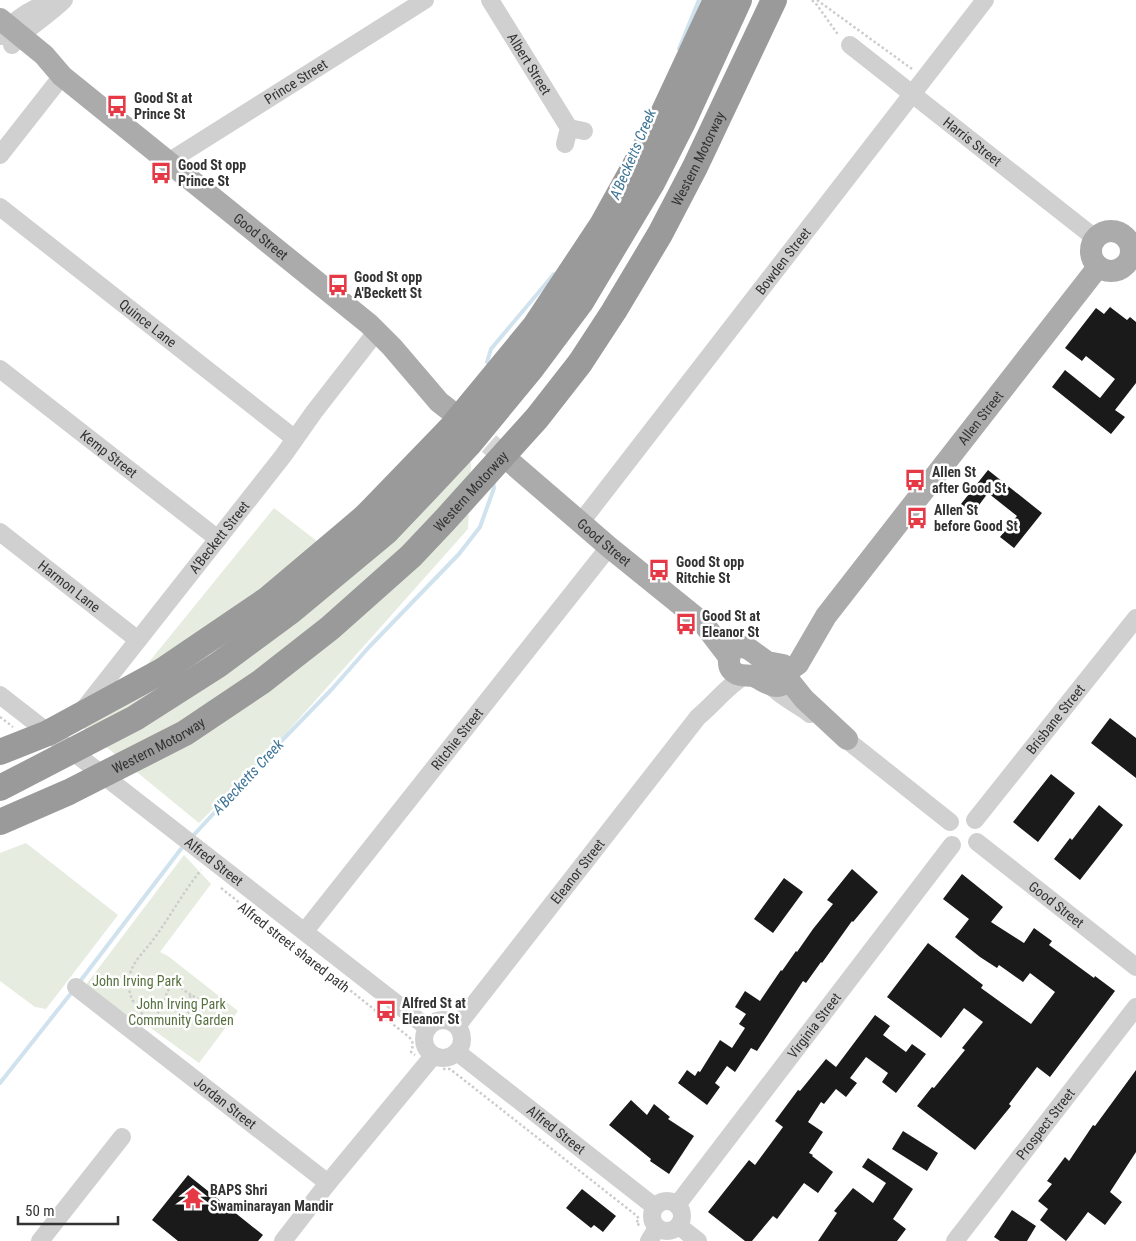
<svg xmlns="http://www.w3.org/2000/svg" width="1136" height="1241" font-family="'Roboto Condensed',sans-serif">
<rect width="100%" height="100%" fill="#fff"/>
<!-- green -->
<path fill="#e6ecdf" d="M437,432L471,463L468,529L281,739L199,823L77,723L136,678L274,508L318,542Z
M26,843L118,915L46,1009L35,1007L0,981V853Z
M184,855L211,884L160,952L168,956L238,1011L199,1063L137,1018H125L85,986Z"/>
<g fill="none" stroke-linecap="round" stroke-linejoin="round">
<!-- stream -->
<path stroke="#cfe2ee" stroke-width="4" d="M679,49L699,0
M487,362L491,349L554,274
M191,838L262,761L332,689L369,647L459,554L480,527L494,488L493,481
M78,984L184,845
M0,1083L72,992"/>
</g>
<!-- building -->
<path fill="#1a1a1a" d="M1110,307L1127,320L1130,317L1136,322V383L1115,410L1125,417L1111,434L1052,387L1065,370L1100,398L1115,379L1086,356L1082,361L1065,348L1096,308L1104,314Z
M988,470L1042,513L1014,548L1000,537L1017,516L988,493L973,513L961,504Z
M1110,718L1136,738V778L1091,743Z
M1051,774L1075,793L1038,842L1013,822Z
M1099,805L1123,825L1080,880L1054,859L1070,838L1072,840Z
M852,869L878,892L853,922L852,921L822,963L821,962L806,983L803,981L757,1051L751,1048L735,1072L727,1066L715,1083L720,1087L707,1105L678,1083L687,1070L695,1076L698,1071L700,1072L720,1040L732,1048L745,1028L739,1024L746,1014L735,1007L745,991L760,1001L781,970L782,971L796,951L797,952L813,929L833,904L827,900Z
M962,874L1003,907L991,922L1024,943L1034,928L1052,941L1049,945L1094,978L1095,976L1115,991L1050,1077L1037,1067L1009,1104L1011,1106L975,1150L917,1106L932,1087L934,1088L965,1050L962,1048L983,1022L964,1008L941,1038L887,997L928,943L983,985L981,988L1031,1024L1055,992L1030,973L1023,982L999,965L997,968L980,957L955,937L969,919L943,899Z
M784,878L803,892L773,933L754,919Z
M875,1015L890,1026L883,1035L906,1052L912,1044L926,1054L896,1093L882,1082L888,1073L866,1057L850,1078L857,1083L846,1097L836,1089L824,1104L821,1102L808,1122L823,1132L809,1153L813,1155L812,1156L833,1172L818,1193L804,1183L777,1219L773,1216L752,1241H745L708,1212L749,1160L755,1165L783,1127L775,1121L798,1090L800,1091L826,1059L836,1067Z
M1136,1070V1152L1110,1192L1122,1202L1105,1225L1088,1212L1066,1241L1040,1220L1048,1209L1038,1201L1052,1184L1047,1181L1065,1157L1069,1161L1093,1125L1095,1126Z
M631,1100L647,1115L654,1104L670,1117L668,1119L694,1136L669,1174L650,1161L651,1159L609,1125Z
M903,1131L938,1153L927,1171L892,1149Z
M868,1158L913,1189L893,1219L906,1229L897,1241H818L837,1213L834,1211L853,1188L873,1203L886,1183L862,1167Z
M188,1175L263,1235L258,1241H178L152,1220Z
M582,1189L616,1216L603,1232L594,1225L591,1228L566,1208Z
M1012,1210L1036,1226L1027,1241H1000L994,1237Z"/>
<g fill="none" stroke-linecap="round" stroke-linejoin="round">
<!-- major-tunnel -->
<path stroke="#d6d6d6" stroke-width="22" stroke-dasharray="22 11" stroke-linecap="butt" d="M464,422L507,459"/>
<!-- path -->
<path stroke="#cdcdcd" stroke-width="2.5" stroke-dasharray="2.5 2.5" stroke-linecap="butt" d="M812,0L817,5L839,36
M817,0L912,69
M0,717L13,727
M221,888L409,1037C414,1042 413,1046 411,1052L415,1055
M176 1008a7 7 0 1 1 14 0a7 7 0 1 1-14 0Z
M187,1002L191,995L211,1006
M150,1021C137,1010 127,997 129,979C131,963 144,952 153,940C170,917 183,892 201,870
M151,1021C154,1016 161,1010 164,1004C168,994 163,989 178,986L191,995
M443,1069H450L637,1216L639,1219L636,1223L641,1226"/>
<!-- minor -->
<g stroke="#d0d0d0" stroke-width="18">
<path id="s1" d="M490,0L569,128L565,144"/>
<path d="M1,36C15,18 36,6 57,0"/>
<path d="M12,45C27,27 47,17 64,0"/>
<path id="s2" d="M850,45L1095,238"/>
<path d="M569,128L584,131"/>
<path d="M0,155L62,76"/>
<path id="s3" d="M168,162L425,0"/>
<path id="s4" d="M0,207L294,438"/>
<path id="s5" d="M0,369L218,539"/>
<path id="s6" d="M581,522L985,0"/>
<path id="s7" d="M0,532L138,640"/>
<path d="M770,685C782,698 797,704 810,714"/>
<path id="s8" d="M0,695L428,1028"/>
<path id="s9" d="M83,710L283,456L314,412L377,331"/>
<path d="M838,733L950,822"/>
<path id="s10" d="M975,820L1136,618"/>
<path id="s11" d="M977,842L1136,967"/>
<path id="s12" d="M305,931L609,547"/>
<path id="s13" d="M76,987L328,1183"/>
<circle cx="443" cy="1039" r="19"/>
<path id="s14" d="M457,1026L698,717C714,704 726,687 744,676"/>
<path id="s15" d="M457,1052L655,1207"/>
<circle cx="667" cy="1216" r="15"/>
<path id="s16" d="M677,1205L952,845"/>
<path d="M679,1226L698,1241"/>
<path d="M40,1241L122,1137"/>
<path d="M283,1241L328,1183L433,1056"/>
<path d="M649,1241L657,1228"/>
<path id="s17" d="M955,1241L1136,1007"/>
</g>
<!-- major -->
<g stroke="#ababab" stroke-width="22">
<path id="s18" d="M0,19L44,55L62,76L369,324L392,347L439,402L448,409"/>
<circle cx="1111" cy="251" r="20"/>
<path id="s19" d="M507,459L609,547L703,623L729,657"/>
<path d="M740,646L749,649L767,662L783,665C789,670 790,675 786,682C775,692 764,680 753,676C748,675 742,676 737,674C725,668 728,655 735,647Z"/>
<path id="s20" d="M788,671L798,664L826,616L1098,267"/>
<path d="M788,679L804,699L847,739"/>
</g>
<!-- highway -->
<g stroke="#9a9a9a" stroke-width="26">
<path d="M0,752L48,733L162,671L268,599L365,517L451,428L535,326L602,225L660,120L716,0"/>
<path d="M0,788L135,718L218,665L291,611L386,532L427,489L470,443L531,369L581,302L652,183L683,122L739,0"/>
<path id="s21" d="M0,822L69,792L185,733L261,682L330,628L411,556L445,520L537,418L580,363L614,311L660,234L695,167L774,0"/>
</g>
</g>
<!-- icons -->
<defs>
<g id="bus-bare" transform="scale(1.725)"><path d="M-5-6H5V4H4V6H2V4H-2V6H-4V4H-5ZM-3.5-4V0h7V-4ZM-3.5 1.2v1.5H-2V1.2ZM2 1.2v1.5H3.5V1.2Z" fill="#e63946" stroke="#fff" stroke-width="2.5" paint-order="stroke"/></g>
<g id="temple-bare" transform="scale(1.725)"><path d="M0-6L5-2H3V0L6.5 2.5H4V6H1.5V3h-3V6H-4V2.5H-6.5L-3 0V-2H-5Z" fill="#e63946" stroke="#fff" stroke-width="2.5" paint-order="stroke"/></g>
</defs>
<g fill-rule="evenodd">
<use href="#bus-bare" x="117" y="106"/>
<use href="#bus-bare" x="161" y="173"/>
<use href="#bus-bare" x="338" y="285"/>
<use href="#bus-bare" x="915" y="480"/>
<use href="#bus-bare" x="917" y="518"/>
<use href="#bus-bare" x="659" y="570"/>
<use href="#bus-bare" x="686" y="624"/>
<use href="#bus-bare" x="386" y="1011"/>
<use href="#temple-bare" x="193" y="1198"/>
</g>
<g text-anchor="middle" dominant-baseline="central" stroke-width="5" stroke-linejoin="round" paint-order="stroke">
<!-- street labels -->
<g font-size="14" fill="#333" stroke="#fff">
<text stroke="none"><textPath href="#s1" startOffset="75">Albert Street</textPath></text>
<text stroke="none"><textPath href="#s3" startOffset="151">Prince Street</textPath></text>
<text stroke="none"><textPath href="#s2" startOffset="156">Harris Street</textPath></text>
<text stroke="none"><textPath href="#s21" startOffset="986">Western Motorway</textPath></text>
<text stroke="none"><textPath href="#s18" startOffset="340">Good Street</textPath></text>
<text stroke="none"><textPath href="#s6" startOffset="330">Bowden Street</textPath></text>
<text stroke="none"><textPath href="#s4" startOffset="188">Quince Lane</textPath></text>
<text stroke="none"><textPath href="#s20" startOffset="319">Allen Street</textPath></text>
<text stroke="none"><textPath href="#s5" startOffset="138">Kemp Street</textPath></text>
<text stroke="none"><textPath href="#s21" startOffset="581">Western Motorway</textPath></text>
<text stroke="none"><textPath href="#s9" startOffset="220">A'Beckett Street</textPath></text>
<text stroke="none"><textPath href="#s19" startOffset="128">Good Street</textPath></text>
<text stroke="none"><textPath href="#s7" startOffset="88">Harmon Lane</textPath></text>
<text stroke="none"><textPath href="#s10" startOffset="129">Brisbane Street</textPath></text>
<text stroke="none"><textPath href="#s12" startOffset="245">Ritchie Street</textPath></text>
<text stroke="none"><textPath href="#s21" startOffset="176">Western Motorway</textPath></text>
<text stroke="none"><textPath href="#s8" startOffset="271">Alfred Street</textPath></text>
<text stroke="none"><textPath href="#s14" startOffset="196">Eleanor Street</textPath></text>
<text stroke="none"><textPath href="#s11" startOffset="101">Good Street</textPath></text>
<text transform="translate(294 947) rotate(38)">Alfred street shared path</text>
<text stroke="none"><textPath href="#s16" startOffset="226">Virginia Street</textPath></text>
<text stroke="none"><textPath href="#s13" startOffset="189">Jordan Street</textPath></text>
<text stroke="none"><textPath href="#s17" startOffset="148">Prospect Street</textPath></text>
<text stroke="none"><textPath href="#s15" startOffset="126">Alfred Street</textPath></text>
</g>
<!-- poi labels -->
<g font-size="14" font-weight="bold" fill="#333" stroke="#fff" text-anchor="start">
<text x="134" y="98">Good St at<tspan x="134" dy="16">Prince St</tspan></text>
<text x="178" y="165">Good St opp<tspan x="178" dy="16">Prince St</tspan></text>
<text x="354" y="277">Good St opp<tspan x="354" dy="16">A'Beckett St</tspan></text>
<text x="932" y="472">Allen St<tspan x="932" dy="16">after Good St</tspan></text>
<text x="934" y="510">Allen St<tspan x="934" dy="16">before Good St</tspan></text>
<text x="676" y="562">Good St opp<tspan x="676" dy="16">Ritchie St</tspan></text>
<text x="702" y="616">Good St at<tspan x="702" dy="16">Eleanor St</tspan></text>
<text x="402" y="1003">Alfred St at<tspan x="402" dy="16">Eleanor St</tspan></text>
<text x="210" y="1190">BAPS Shri<tspan x="210" dy="16">Swaminarayan Mandir</tspan></text>
</g>
<!-- park labels -->
<g font-size="14" fill="#56703f" stroke="#fff">
<text x="137" y="981">John Irving Park</text>
<text x="181" y="1004">John Irving Park<tspan x="181" dy="16">Community Garden</tspan></text>
</g>
<!-- water labels -->
<g font-size="15" font-style="italic" fill="#3f7597" stroke="#fff">
<text transform="translate(633 154) rotate(-67)">A'Becketts Creek</text>
<text transform="translate(248 777) rotate(-47)">A'Becketts Creek</text>
</g>
</g>
<!-- scale -->
<path d="M18 1216v8h100v-8" fill="none" stroke="#333333" stroke-width="2.5"/>
<text x="25" y="1216" font-size="15" fill="#333333" stroke="#ffffff" stroke-width="4" paint-order="stroke">50 m</text>
</svg>
